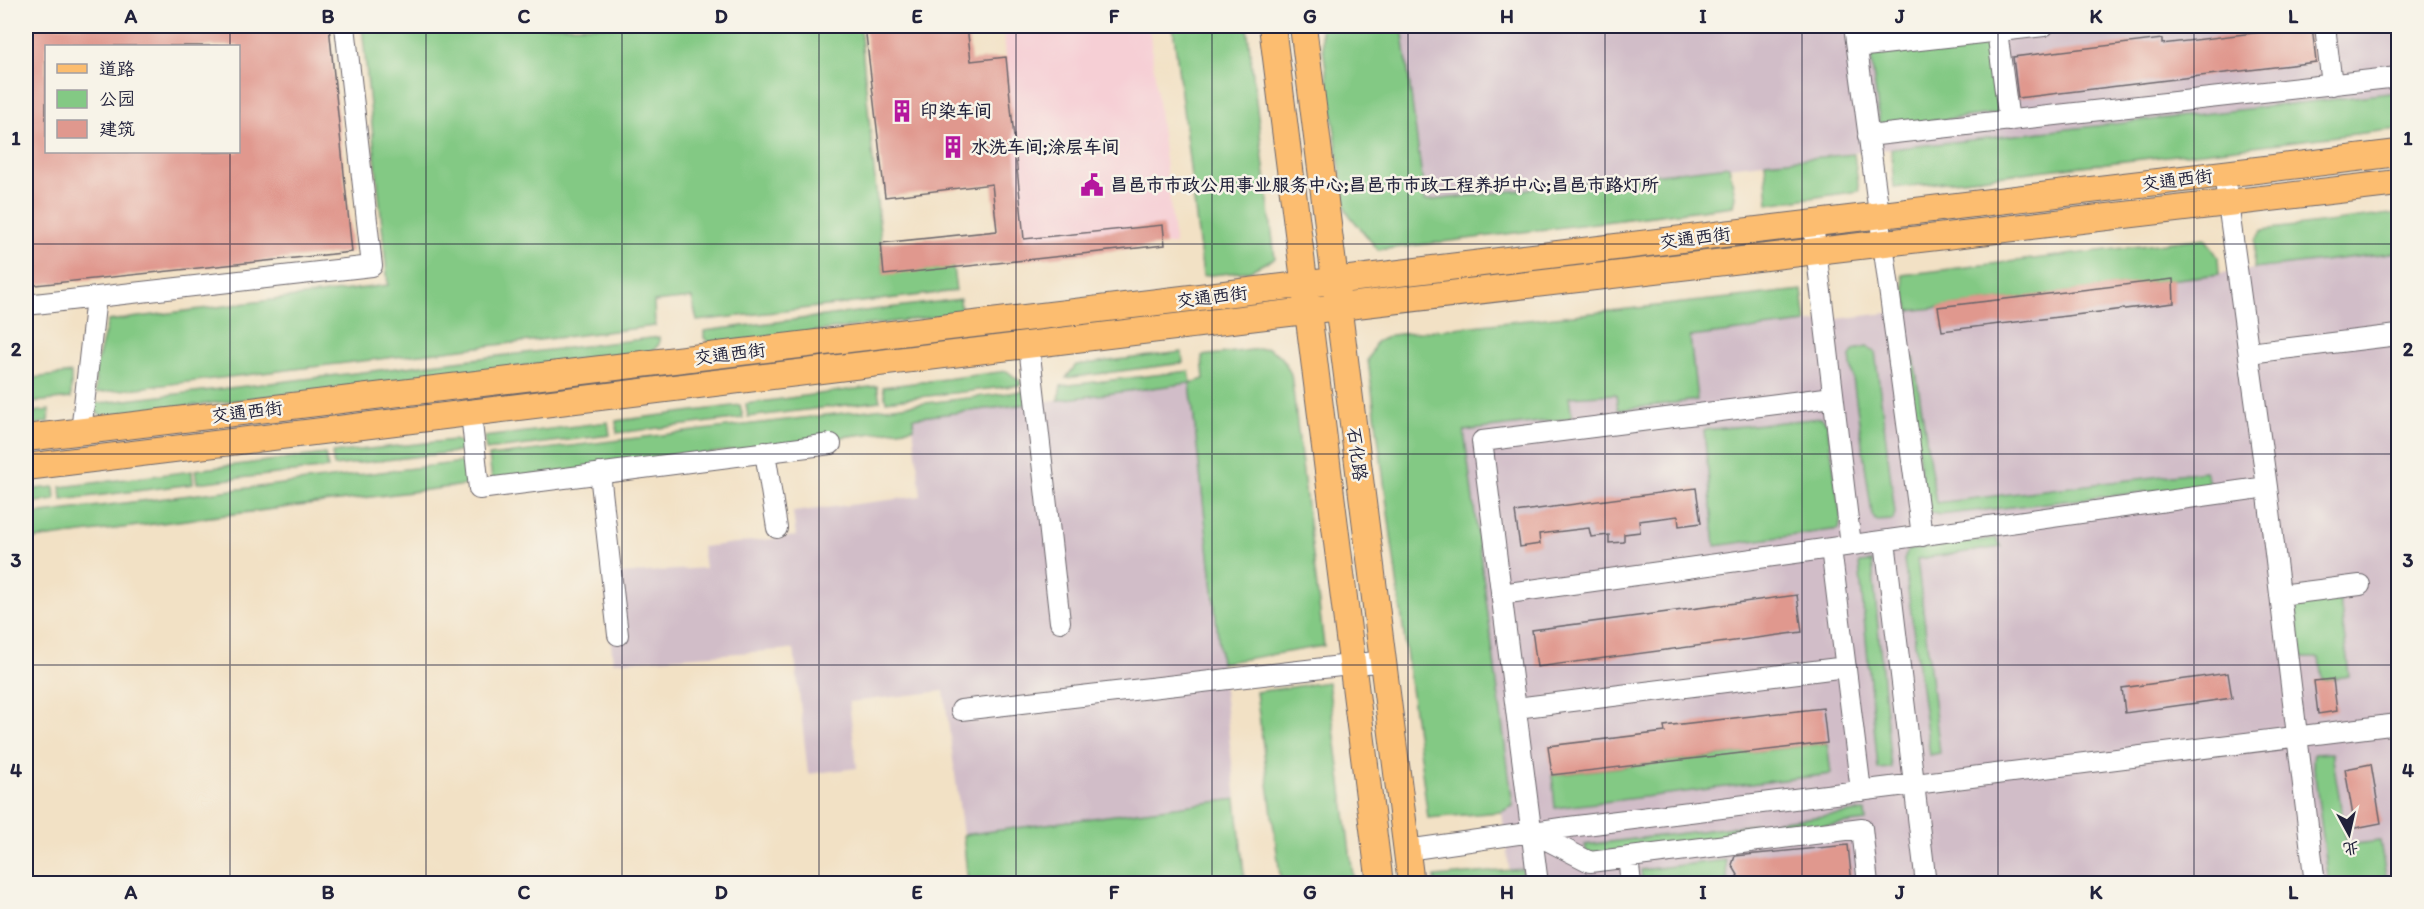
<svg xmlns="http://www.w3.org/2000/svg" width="2424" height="909" font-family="Itim,'LXGW WenKai TC',sans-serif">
<rect width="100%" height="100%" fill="#f7f3e8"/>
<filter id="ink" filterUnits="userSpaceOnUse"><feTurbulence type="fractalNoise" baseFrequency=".0167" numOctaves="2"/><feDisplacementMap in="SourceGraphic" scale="12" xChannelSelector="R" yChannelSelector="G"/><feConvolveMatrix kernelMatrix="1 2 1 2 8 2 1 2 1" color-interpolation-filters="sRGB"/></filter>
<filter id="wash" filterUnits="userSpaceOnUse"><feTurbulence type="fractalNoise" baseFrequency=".008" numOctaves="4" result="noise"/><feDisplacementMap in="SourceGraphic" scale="24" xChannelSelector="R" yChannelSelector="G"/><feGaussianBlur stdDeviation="1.35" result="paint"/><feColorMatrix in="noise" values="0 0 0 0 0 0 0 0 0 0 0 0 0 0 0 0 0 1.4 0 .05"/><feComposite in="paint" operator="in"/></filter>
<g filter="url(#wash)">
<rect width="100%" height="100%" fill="#f2e1c5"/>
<!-- built -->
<path fill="#f6cfd5" d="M1003,26H1149L1175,244L1026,260Z"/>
<!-- industrial -->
<path fill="#d1bdc8" d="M1402,26H2398V92L1424,201Z
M2398,252V883H1511L1444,366Z
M1190,383L1236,799L963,835L944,691L849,702L857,768L808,774L794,649L613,662L604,575L705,568L702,547L796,536L793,512L921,496L912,418Z"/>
<!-- green -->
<path fill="#83c984" stroke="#527660" stroke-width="1.5" d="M362,26H860L884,274L953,267L956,291L697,321L692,298L654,302L655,326L96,393L95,370L108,321L388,285Z
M1173,26H1247L1275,258L1249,271L1203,276Z
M1320,26H1402L1425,201L1729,166L1735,196L1733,206L1378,250L1346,211Z
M1864,26H1925L1926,32L1874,37Z
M1990,42L1999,113L1880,127L1871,56Z
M2398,92V129L1894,188L1891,149Z
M1854,154L1859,191L1768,204L1765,162Z
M2398,213V252L2254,269L2255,240L2263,230Z
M2205,238L2218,257L2219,274L1909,311L1902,275Z
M1802,290L1806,323L1690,337L1697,400L1618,410L1616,394L1569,397L1572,418L1464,431L1513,806L1501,812L1428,818L1368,360L1376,342L1391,335Z
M960,299L961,308L958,314L711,344L704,338V331Z
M659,337V344L653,351L103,416L96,412L93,404Z
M1867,347L1875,351L1895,513L1893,520L1876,521L1872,515L1850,357L1854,350Z
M1268,348L1281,356L1291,374L1324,646L1221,663L1190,383L1058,400L1061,386L1189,371L1191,383L1204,379L1202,356Z
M1182,352L1183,363L1066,378L1076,365Z
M1905,358H1914L1936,503L2205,471L2210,485L1939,515L1926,510Z
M1007,371L1021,382V385L886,401L883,387Z
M71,373V398L26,403V379Z
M877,386L880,401L748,417L746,404Z
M1025,391L1027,404L913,418L914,428L492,480L489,456Z
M740,405L743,418L617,433L616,421Z
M49,410L48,422L26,426V413Z
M1821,418L1827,423L1841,518L1839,529L1715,546L1704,430Z
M608,422L610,435L486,450L484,437Z
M454,440L463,443L464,451L334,466L332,453Z
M325,454L328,468L197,483L195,470Z
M463,462L466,485L26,540V515Z
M192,471L193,484L62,500L61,487Z
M54,487L55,500L26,503V490Z
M1996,538L2002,547L1917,559L1940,753L1930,755L1904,560L1908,550Z
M1872,562L1891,768L1878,769L1859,563Z
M2340,599L2349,676L2322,680L2319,658H2302L2295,605Z
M1328,682L1354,883H1281L1256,692Z
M1827,743L1831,774L1555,808L1552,775Z
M2332,753L2347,845L2380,841L2387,883H2329L2313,761L2314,754Z
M1236,799L1245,883H968L963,835Z
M1865,811L1866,821L1587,854L1585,845Z
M1725,860L1728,883H1642L1641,870Z
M1522,869L1524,883H1435V877Z"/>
<g id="blocks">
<!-- building -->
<path fill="#e0988e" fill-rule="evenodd" d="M26,26H329L352,252L26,286ZM46,46H238V152H46Z
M865,26H920L921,31L967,26L971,61L1006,57L1024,239L1163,225L1165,245L884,275L881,243L997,231L992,184L885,197Z
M2312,26L2316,62L2018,98L2013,57L2162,39V44Z
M2173,279L2174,303L1942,331L1938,307Z
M1696,488L1701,523L1679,526L1678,516L1639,521L1640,532L1624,534V542L1609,543V535L1591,537L1589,528L1539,534L1540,544L1520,547L1515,512Z
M1797,595L1802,632L1537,667L1532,630Z
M2228,673L2232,698L2125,713L2122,688Z
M2333,679L2337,711L2318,714L2314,681Z
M1823,708L1827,743L1552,775L1548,746L1665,732L1664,726Z
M2371,764L2381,823L2355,828L2345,769Z
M1848,845L1852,884H1732L1738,875L1732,865L1735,856Z"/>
</g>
</g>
<g filter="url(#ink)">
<use href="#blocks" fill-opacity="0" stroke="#6b656b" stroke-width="1.5"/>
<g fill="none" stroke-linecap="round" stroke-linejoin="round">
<!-- minor casing -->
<g stroke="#6b656b" stroke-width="22">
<path id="minor" d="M1854,26L1922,536
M2325,26L2332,85
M1997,31L2009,121
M1857,47L2044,26
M1868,136L2398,77
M2224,174L2267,487L2315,884
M1813,224L1851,545
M26,305L372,266L345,26
M1029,346L1060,622
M2249,353L2398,335
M471,413L479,489L831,444
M81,432L96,297
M765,452L777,528
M600,473L618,635
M1885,541L1926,884
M1831,548L1861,791
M1501,594L2267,487
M2280,595L2360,585
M1516,708L1846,667
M961,710L1384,661
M1531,832L1590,862L1862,828L1868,884
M1407,850L1561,828L2398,724
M1628,857L1631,884
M1538,884L1482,441L1833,397"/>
</g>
<!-- major casing -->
<g stroke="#6b656b" stroke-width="28">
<path id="major" d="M1272,26L1380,884
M1303,26L1411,884
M26,438L2398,153
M26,467L1339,307L2398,183"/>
</g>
<!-- minor -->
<use href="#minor" stroke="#fff" stroke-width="20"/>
<!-- major -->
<use href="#major" stroke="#fcbd6f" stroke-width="26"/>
</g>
</g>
<!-- grid -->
<path fill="none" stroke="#22223b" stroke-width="1.5" stroke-opacity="0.55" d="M230,26V46M426,26V884M622,26V884M819,26V884M1016,26V884M1212,26V884M1408,26V884M1605,26V884M1802,26V884M1998,26V884M2194,26V884M230,152V884M26,244H2398M26,454H2398M26,665H2398"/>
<!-- icons -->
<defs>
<g id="building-bare" transform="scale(1.8)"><path d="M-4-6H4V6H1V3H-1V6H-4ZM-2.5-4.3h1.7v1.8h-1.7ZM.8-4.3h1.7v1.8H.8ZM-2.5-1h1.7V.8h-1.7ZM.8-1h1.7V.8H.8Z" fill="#b5179e" stroke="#f7f3e8" stroke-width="2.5" paint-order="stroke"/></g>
<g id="civic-bare" transform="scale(1.8)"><path d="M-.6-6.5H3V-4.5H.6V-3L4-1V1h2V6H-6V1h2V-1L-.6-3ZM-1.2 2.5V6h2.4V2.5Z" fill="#b5179e" stroke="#f7f3e8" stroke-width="2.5" paint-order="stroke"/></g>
</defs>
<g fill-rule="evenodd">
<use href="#building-bare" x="902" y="111"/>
<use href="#building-bare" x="953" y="147"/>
<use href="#civic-bare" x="1092" y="185"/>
</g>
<g text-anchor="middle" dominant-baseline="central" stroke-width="5" stroke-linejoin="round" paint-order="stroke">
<!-- poi labels -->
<g font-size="18" font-weight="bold" fill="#22223b" stroke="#f7f3e8" text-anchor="start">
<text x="920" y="111">印染车间</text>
<text x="971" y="147">水洗车间;涂层车间</text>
<text x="1110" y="185">昌邑市市政公用事业服务中心;昌邑市市政工程养护中心;昌邑市路灯所</text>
</g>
<!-- street labels -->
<g font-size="18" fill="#22223b" stroke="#f7f3e8">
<text transform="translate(2177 180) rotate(-7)">交通西街</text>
<text transform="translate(1695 238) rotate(-7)">交通西街</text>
<text transform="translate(1212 297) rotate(-7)">交通西街</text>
<text transform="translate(730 354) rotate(-7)">交通西街</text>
<text transform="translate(247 412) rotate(-7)">交通西街</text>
<text transform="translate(1357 454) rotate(83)">石化路</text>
</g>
</g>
<!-- margin -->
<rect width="2424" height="909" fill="none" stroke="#f7f3e8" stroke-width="66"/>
<!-- legend -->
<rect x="45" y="45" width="195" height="108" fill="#f7f3e8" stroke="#a29fa3" stroke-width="1.5"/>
<rect x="57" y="64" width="30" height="9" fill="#fcbd6f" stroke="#a29fa3" stroke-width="1.5"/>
<text x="99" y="75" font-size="18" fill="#22223b">道路</text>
<rect x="57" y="90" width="30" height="18" fill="#83c984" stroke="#a29fa3" stroke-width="1.5"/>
<text x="99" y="105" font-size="18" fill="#22223b">公园</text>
<rect x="57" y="120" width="30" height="18" fill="#e0988e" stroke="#a29fa3" stroke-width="1.5"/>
<text x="99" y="135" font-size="18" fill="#22223b">建筑</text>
<!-- north arrow -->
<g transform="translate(2349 834) rotate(172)" stroke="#f7f3e8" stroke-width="4.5" paint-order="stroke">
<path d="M0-4.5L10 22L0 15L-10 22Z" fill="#22223b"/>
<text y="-9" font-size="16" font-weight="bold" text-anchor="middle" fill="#22223b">北</text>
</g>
<rect x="33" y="33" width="2358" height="843" fill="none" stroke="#22223b" stroke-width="2"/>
<g font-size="20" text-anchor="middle" font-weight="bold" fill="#22223b">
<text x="131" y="23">A</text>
<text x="328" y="23">B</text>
<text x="524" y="23">C</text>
<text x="721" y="23">D</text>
<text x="917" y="23">E</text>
<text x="1114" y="23">F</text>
<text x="1310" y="23">G</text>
<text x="1507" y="23">H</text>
<text x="1703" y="23">I</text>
<text x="1900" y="23">J</text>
<text x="2096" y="23">K</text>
<text x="2293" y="23">L</text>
<text x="16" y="145">1</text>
<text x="2408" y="145">1</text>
<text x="16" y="356">2</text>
<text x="2408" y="356">2</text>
<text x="16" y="567">3</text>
<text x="2408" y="567">3</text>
<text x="16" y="777">4</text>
<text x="2408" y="777">4</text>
<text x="131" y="899">A</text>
<text x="328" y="899">B</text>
<text x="524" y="899">C</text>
<text x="721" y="899">D</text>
<text x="917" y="899">E</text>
<text x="1114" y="899">F</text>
<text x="1310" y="899">G</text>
<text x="1507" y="899">H</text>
<text x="1703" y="899">I</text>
<text x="1900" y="899">J</text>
<text x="2096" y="899">K</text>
<text x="2293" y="899">L</text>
</g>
</svg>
